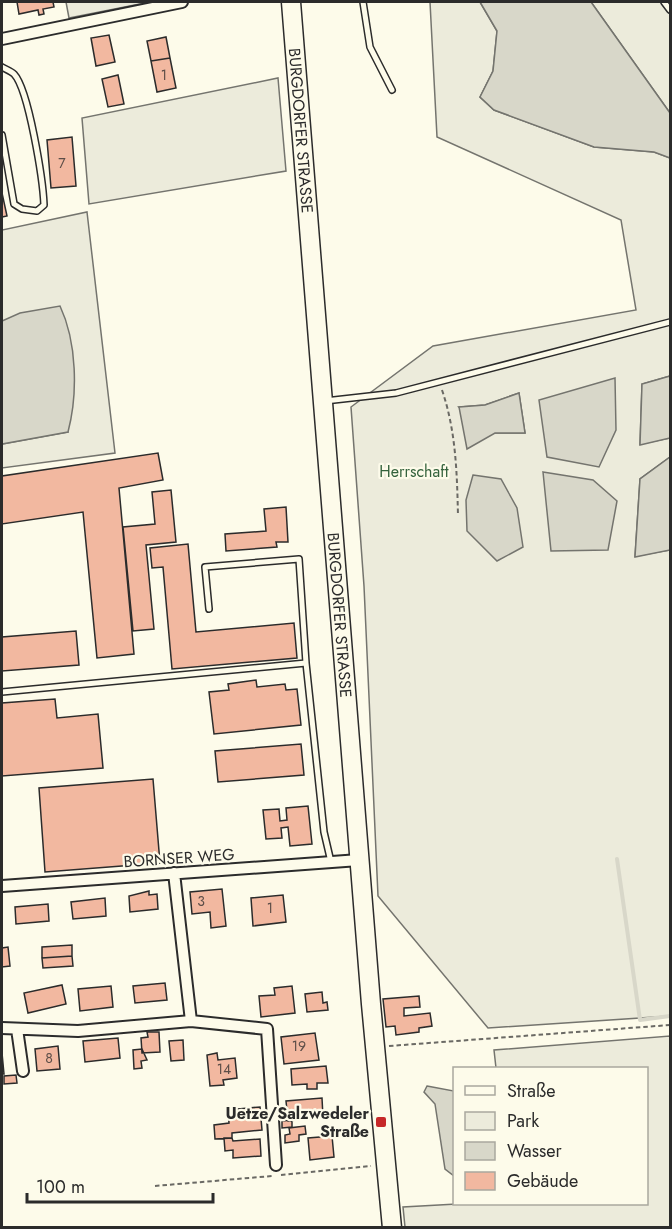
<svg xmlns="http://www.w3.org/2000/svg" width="672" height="1229" font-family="Jost,sans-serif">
<rect width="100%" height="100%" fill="#fdfbea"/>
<!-- green -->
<path fill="#ecebdb" stroke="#74746e" stroke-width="1.5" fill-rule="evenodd" d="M66,2H150L69,18Z
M430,2H480L497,31L493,71L480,97L494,110L594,147L654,152L670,158V376L642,384L640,444L670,438V457L640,479L635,556L670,550V1016L488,1028L378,896L364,586L351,407L433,346L636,310L621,220L437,137ZM519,393L525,433H495L459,407L485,405Z
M591,2H670V113Z
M278,78L286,171L89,204L82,118Z
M87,212L115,453L2,468V444L68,432L2,321V230Z
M670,1036V1227H405L403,1207L457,1204H646V1068H496L494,1050Z"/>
<!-- water -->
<path fill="#d8d7c9" stroke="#74746e" stroke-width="1.5" d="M480,2H591L670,113V158L654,152L594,147L494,110L480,97L493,71L497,31Z
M60,306C77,342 78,394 68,432L2,444V321L20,313Z
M670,376V438L640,445L642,384Z
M615,378L616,430L599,467L547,457L539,400Z
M519,393L525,433H495L467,449L459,407L485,405Z
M670,457V550L635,557L640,479Z
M543,472L593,480L617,501L608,550L551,551Z
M473,475L501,479L517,508L523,547L497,561L467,531L466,500Z
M427,1086L454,1091V1176L445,1169L435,1104L424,1092Z"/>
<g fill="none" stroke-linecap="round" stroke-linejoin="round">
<!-- stream -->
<path stroke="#d8d7c9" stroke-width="4" d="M617,859L640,1020L670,1016"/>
</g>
<!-- building -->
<path fill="#f2b8a0" stroke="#2b2b2b" stroke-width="1.5" d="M17,2H53L54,7L43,9L44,14L39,15L38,10L19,14Z
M109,35L115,62L96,66L91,38Z
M166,37L170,58L151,61L147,41Z
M170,58L176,88L157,92L151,61Z
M118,75L124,104L108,107L102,79Z
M72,137L76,186L51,188L47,140Z
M2,193L7,216L2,217Z
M158,453L163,480L119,488L134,654L97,658L83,512L2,524V476Z
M171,490L176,542L146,545L154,629L133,631L123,527L155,524L152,492Z
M286,507L288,542H276L277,547L226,551L225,534L266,531L264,509Z
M188,544L196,632L294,623L297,658L172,669L163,567L152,568L150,548Z
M76,631L79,665L2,671V637Z
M256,680L257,687L285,684L286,690L297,689L301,725L214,734L209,692L229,690L228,684Z
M55,699L57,718L98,714L103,768L2,776V703Z
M301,744L304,775L218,782L215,751Z
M153,779L160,863L45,872L39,788Z
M308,806L312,844L290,846L288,827L281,828L282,838L266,839L263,810L279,809L280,821L287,820L286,808Z
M222,889L226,926L211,928L210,912L192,914L190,892Z
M149,891V895L157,894L158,909L130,912L129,896Z
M283,895L286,922L253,926L251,898Z
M105,898L106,916L73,919L71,902Z
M48,904L49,921L16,924L15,907Z
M72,945V956L42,958V947Z
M8,947L10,966L2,967V948Z
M72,956L73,966L43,968L42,958Z
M165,983L167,1000L135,1003L133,986Z
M62,985L66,1004L28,1013L24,993Z
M111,986L113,1007L80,1011L78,989Z
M292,986L295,1013L261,1017L259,996L275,995L274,988Z
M322,992L323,1003L327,1002L328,1010L307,1012L305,994Z
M419,996L420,1007L404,1008V1016L430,1013L432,1026L419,1028V1032L396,1035L395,1026L386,1027L383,999Z
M147,1032H159L160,1052L142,1053L141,1038L148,1037Z
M315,1033L319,1060L284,1064L281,1037Z
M118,1038L120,1058L85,1062L83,1041Z
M183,1040L184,1060L171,1061L169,1041Z
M58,1046L60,1069L37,1071L35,1049Z
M142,1049L147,1060L141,1061L142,1068L134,1069L133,1050Z
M2,1053L4,1074H2Z
M217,1053L218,1060L235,1058L237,1078L223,1080L224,1085L210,1086L207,1055Z
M326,1066L328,1083H317V1089H307V1084L292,1085L291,1069Z
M16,1075L17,1083L4,1084V1076Z
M322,1098L323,1117L288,1121L286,1101Z
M260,1107L262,1130L232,1133V1138L215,1139L214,1125L229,1123L228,1110Z
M292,1120V1127L282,1128V1121Z
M305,1126L306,1134L299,1135V1141L285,1143V1135L290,1134L289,1128Z
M332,1136L334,1157L310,1160L308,1138Z
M224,1138H232L233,1141L260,1139L261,1156L233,1158V1150L225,1151Z"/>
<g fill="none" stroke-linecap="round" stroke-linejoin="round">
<!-- lane casing -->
<g stroke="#2b2b2b" stroke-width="8">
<path id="lane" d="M363,2L370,47L392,90
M664,2L670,10
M2,67C5,69 11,71 14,74C29,90 43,181 44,205L37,211L22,209L14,204L2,135
M325,401L396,393L670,322
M209,609L205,567L299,559L306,663
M2,692L306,663L324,832L331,862"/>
</g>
<!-- street casing -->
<g stroke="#2b2b2b" stroke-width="14">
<path id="street" d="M2,39L182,2
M174,873L191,1021
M2,886L359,860
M2,1028L78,1031L191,1021L267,1029L276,1165
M17,1029L23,1071"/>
</g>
<!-- primary casing -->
<g stroke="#2b2b2b" stroke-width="21">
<g id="primary">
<path id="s1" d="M291,2L371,1004L392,1228"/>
</g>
</g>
<!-- path -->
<path stroke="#6a6964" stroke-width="2" stroke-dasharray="4.5 3" stroke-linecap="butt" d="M442,390C456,431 457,473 458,516
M389,1046L670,1025
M281,1175L371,1166
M155,1186L272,1176"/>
<!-- lane -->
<use href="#lane" stroke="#fdfbea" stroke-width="5"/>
<!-- street -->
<use href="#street" stroke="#fdfbea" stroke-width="10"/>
<!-- primary -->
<use href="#primary" stroke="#fdfbea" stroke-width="18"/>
</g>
<!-- markers -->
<rect fill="#c62828" stroke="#fdfbea" stroke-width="2" x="375" y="1116" width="12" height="12" rx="3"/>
<g text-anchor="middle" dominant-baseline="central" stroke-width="4.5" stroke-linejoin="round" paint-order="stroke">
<!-- number labels -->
<g font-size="14" fill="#5d4e48">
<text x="164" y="75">1</text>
<text x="62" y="163">7</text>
<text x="201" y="901">3</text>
<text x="270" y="908">1</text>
<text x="299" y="1046">19</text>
<text x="49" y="1058">8</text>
<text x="224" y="1069">14</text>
</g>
<!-- street labels -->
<g font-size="16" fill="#2b2b2b" stroke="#fdfbea">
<text stroke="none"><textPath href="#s1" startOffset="129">BURGDORFER STRASSE</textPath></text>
<text stroke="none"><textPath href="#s1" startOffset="615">BURGDORFER STRASSE</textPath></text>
<text transform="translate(179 858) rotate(-4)">BORNSER WEG</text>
</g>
<!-- park labels -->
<g font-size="16" fill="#34623c" stroke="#fdfbea">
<text x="414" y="471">Herrschaft</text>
</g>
<!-- poi labels -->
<g font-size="16" font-weight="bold" fill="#2b2b2b" stroke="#fdfbea" text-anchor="end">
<text x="369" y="1113">Uetze/Salzwedeler<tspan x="369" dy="18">Straße</tspan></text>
</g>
</g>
<!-- border -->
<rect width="672" height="1229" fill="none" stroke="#2b2b2b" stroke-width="6"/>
<!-- legend -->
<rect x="453" y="1067" width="195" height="138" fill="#fdfbea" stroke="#a9a89e" stroke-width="1.5"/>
<rect x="465" y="1086" width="30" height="9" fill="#fdfbea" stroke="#a9a89e" stroke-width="1.5"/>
<text x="507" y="1097" font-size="18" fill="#2b2b2b">Straße</text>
<rect x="465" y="1112" width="30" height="18" fill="#ecebdb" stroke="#a9a89e" stroke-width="1.5"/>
<text x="507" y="1127" font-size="18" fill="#2b2b2b">Park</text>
<rect x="465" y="1142" width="30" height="18" fill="#d8d7c9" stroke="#a9a89e" stroke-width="1.5"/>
<text x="507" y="1157" font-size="18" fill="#2b2b2b">Wasser</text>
<rect x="465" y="1172" width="30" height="18" fill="#f2b8a0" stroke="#a9a89e" stroke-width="1.5"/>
<text x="507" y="1187" font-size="18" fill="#2b2b2b">Gebäude</text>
<!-- scale -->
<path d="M27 1193v9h186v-9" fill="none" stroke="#2b2b2b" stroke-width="3"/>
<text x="36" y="1193" font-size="18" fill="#2b2b2b" stroke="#fdfbea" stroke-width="4.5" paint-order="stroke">100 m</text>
</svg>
